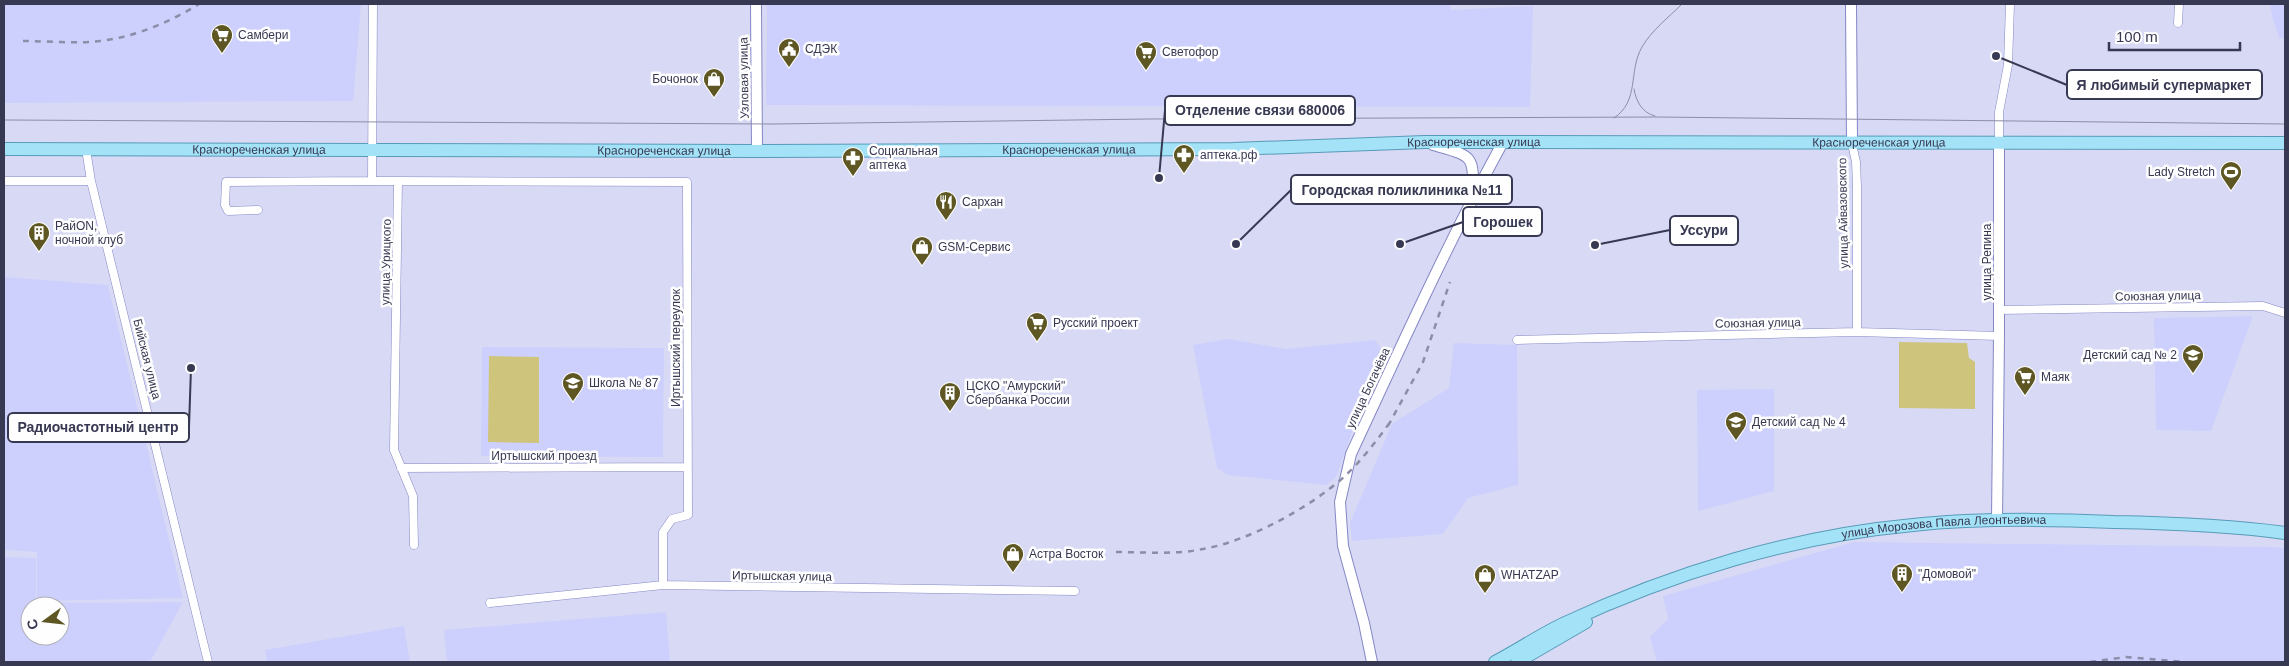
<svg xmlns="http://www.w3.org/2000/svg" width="2289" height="666" font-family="Arial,sans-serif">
<rect width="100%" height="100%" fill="#d8daf5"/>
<!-- built -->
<path fill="#cdd0fc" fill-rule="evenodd" d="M4,4H361L353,101L4,103Z
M767,4H1450L1451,10L1533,6L1530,107L766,105Z
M2270,4H2285V38H2279L2272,16Z
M4,277L108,285L183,598L37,601V552L4,550Z
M2253,316L2211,431L2156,430L2154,318Z
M1228,339L1286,349L1375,340L1387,357L1354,427L1336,477L1326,485L1228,475L1217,468L1193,345Z
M1454,343L1517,345L1518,485L1468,498L1443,534L1352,541L1350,523L1392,424L1449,388Z
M482,347L664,348L663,457L481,456Z
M1774,389V491L1698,511L1697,390Z
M1854,542L2277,547L2285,549V662H1657L1650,637L1668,619L1663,596Z
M4,557L36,558V603L183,602L150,662H4ZM30,606H60V636H30Z
M666,612L670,662H447L444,630Z
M404,626L410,662H267L265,650Z"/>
<!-- green -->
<path fill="#cec47c" d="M1899,342L1967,343L1969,358L1975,362V409L1899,408Z
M489,356L539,357V443L488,442Z"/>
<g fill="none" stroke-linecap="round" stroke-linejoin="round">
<!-- minor casing -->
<g stroke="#8487c4" stroke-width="9">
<path id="minor" d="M373,4L372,181H398L394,450L413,496L414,545
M2178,23L2179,4
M1852,144L1856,162L1857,186V332
M1999,145V112L2008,65L2010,4
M86,149L91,181L208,662
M4,181H91
M398,181L687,182L688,515L672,519L663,532V585
M258,210L228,211L225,205L226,182L372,181
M1999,310L2263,306L2285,313
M1517,340L1857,332L1999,336
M401,468L687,467
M490,603L663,585L1075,591"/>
</g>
<!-- tertiary casing -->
<g stroke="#8487c4" stroke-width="12">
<path id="tertiary" d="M756,4L757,151
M1851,4L1852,144
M1433,145C1472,156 1475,154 1472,196
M1997,520L1999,336V145
M1372,662L1364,623L1343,546L1340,502L1351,454C1400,349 1447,244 1503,142"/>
</g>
<!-- primary casing -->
<g stroke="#579bb9" stroke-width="14">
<g id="primary">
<path id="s1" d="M4,149L757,151L1233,149L1425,142L2285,143"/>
<path id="s2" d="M1495,662C1518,650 1540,635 1563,624C1672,573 1793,536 1913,525C1979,518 2047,519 2114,522C2171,523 2228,525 2285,533"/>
<path d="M1517,662L1586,622"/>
</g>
</g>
<!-- minor -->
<use href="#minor" stroke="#fff" stroke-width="8"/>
<!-- tertiary -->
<use href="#tertiary" stroke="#fff" stroke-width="10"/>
<!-- primary -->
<use href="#primary" stroke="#a4e3f7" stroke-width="12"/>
<!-- tram -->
<path stroke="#8c8da8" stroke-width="1" d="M1634,89C1636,101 1642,113 1655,116
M1614,118C1640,101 1628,71 1642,47C1651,31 1669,17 1682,4
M4,120L774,124L1149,119L1657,117L2285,124"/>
<!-- rail -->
<path stroke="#8c8da8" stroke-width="2.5" stroke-dasharray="6 6" stroke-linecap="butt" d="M23,41C48,41 75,44 100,41C135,37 170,22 199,4
M1388,426L1423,362L1450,282
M1116,552C1145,552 1175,555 1203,549C1249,541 1311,507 1345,476C1362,460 1377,440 1391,421
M2090,662L2126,657L2184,662"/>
</g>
<!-- icons -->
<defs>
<g id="supermarket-pin" transform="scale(1.125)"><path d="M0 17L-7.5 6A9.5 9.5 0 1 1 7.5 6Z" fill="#5e5723" stroke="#fefefe"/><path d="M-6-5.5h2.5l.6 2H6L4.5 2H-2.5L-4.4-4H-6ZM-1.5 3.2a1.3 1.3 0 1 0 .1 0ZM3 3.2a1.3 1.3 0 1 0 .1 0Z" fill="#fff"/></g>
<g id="civic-pin" transform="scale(1.125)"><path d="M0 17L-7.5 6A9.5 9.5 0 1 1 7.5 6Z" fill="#5e5723" stroke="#fefefe"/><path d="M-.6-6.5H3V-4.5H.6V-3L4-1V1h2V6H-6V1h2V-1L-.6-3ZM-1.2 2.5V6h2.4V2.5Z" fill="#fff"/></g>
<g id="shop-pin" transform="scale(1.125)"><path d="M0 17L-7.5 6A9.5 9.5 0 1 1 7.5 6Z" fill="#5e5723" stroke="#fefefe"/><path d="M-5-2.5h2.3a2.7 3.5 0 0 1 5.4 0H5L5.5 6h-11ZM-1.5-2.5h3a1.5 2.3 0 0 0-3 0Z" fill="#fff"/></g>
<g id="pharmacy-pin" transform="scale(1.125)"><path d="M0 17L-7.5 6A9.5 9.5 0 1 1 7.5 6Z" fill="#5e5723" stroke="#fefefe"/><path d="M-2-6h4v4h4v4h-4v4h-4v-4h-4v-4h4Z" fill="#fff"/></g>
<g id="stadium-pin" transform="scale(1.125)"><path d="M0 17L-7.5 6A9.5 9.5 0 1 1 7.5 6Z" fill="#5e5723" stroke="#fefefe"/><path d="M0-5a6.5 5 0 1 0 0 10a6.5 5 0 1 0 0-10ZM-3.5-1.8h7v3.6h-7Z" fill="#fff"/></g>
<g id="restaurant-pin" transform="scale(1.125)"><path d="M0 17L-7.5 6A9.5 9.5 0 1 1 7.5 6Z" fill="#5e5723" stroke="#fefefe"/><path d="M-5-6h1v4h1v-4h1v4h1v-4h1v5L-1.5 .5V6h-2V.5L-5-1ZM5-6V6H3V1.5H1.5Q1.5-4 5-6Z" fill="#fff"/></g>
<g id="building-pin" transform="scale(1.125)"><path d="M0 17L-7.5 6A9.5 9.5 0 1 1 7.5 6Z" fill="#5e5723" stroke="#fefefe"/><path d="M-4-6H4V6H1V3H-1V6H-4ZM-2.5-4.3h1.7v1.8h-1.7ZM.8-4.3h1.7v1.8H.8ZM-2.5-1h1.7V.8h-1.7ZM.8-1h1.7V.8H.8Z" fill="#fff"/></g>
<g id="school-pin" transform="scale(1.125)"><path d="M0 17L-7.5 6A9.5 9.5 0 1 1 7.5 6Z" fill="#5e5723" stroke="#fefefe"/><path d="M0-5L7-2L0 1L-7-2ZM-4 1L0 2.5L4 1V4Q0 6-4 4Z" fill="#fff"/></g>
</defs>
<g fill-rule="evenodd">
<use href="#supermarket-pin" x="222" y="35"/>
<use href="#civic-pin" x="789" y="49"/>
<use href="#supermarket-pin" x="1146" y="52"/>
<use href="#shop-pin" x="714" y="79"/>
<use href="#pharmacy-pin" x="1184" y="155"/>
<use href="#pharmacy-pin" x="853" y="158"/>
<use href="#stadium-pin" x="2231" y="172"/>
<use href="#restaurant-pin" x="946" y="202"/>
<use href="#building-pin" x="39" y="233"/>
<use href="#shop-pin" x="922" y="247"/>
<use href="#supermarket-pin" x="1037" y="323"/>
<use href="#school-pin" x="2193" y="355"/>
<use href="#supermarket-pin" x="2025" y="377"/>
<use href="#school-pin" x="573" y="383"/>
<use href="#building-pin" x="950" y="393"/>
<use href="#school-pin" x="1736" y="422"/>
<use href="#shop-pin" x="1013" y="554"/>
<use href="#building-pin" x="1902" y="574"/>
<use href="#shop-pin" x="1485" y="575"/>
</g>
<g text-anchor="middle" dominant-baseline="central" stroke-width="5" stroke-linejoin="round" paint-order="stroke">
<!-- poi labels -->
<g font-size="12" fill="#373852" stroke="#fefefe" text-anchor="start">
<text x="238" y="35">Самбери</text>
<text x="805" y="49">СДЭК</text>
<text x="1162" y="52">Светофор</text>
<text x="698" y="79" text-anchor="end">Бочонок</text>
<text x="869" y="151">Социальная<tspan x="869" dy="14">аптека</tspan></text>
<text x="1200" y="155">аптека.рф</text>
<text x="2215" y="172" text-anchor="end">Lady Stretch</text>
<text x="962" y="202">Сархан</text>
<text x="55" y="226">РайON,<tspan x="55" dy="14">ночной клуб</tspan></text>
<text x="938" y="247">GSM-Сервис</text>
<text x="1053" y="323">Русский проект</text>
<text x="2177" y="355" text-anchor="end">Детский сад № 2</text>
<text x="2041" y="377">Маяк</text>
<text x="589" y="383">Школа № 87</text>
<text x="966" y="386">ЦСКО "Амурский"<tspan x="966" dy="14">Сбербанка России</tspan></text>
<text x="1752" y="422">Детский сад № 4</text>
<text x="1029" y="554">Астра Восток</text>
<text x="1918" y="574">"Домовой"</text>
<text x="1501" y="575">WHATZAP</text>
</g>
<!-- street labels -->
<g font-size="12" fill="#373852" stroke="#fefefe">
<text transform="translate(744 78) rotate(-91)">Узловая улица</text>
<text stroke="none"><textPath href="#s1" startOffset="1470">Краснореченская улица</textPath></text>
<text stroke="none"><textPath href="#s1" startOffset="1875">Краснореченская улица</textPath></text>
<text stroke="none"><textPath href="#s1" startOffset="255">Краснореченская улица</textPath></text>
<text stroke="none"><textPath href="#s1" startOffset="1065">Краснореченская улица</textPath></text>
<text stroke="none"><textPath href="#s1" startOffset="660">Краснореченская улица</textPath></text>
<text transform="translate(1843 213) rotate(-91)">улица Айвазовского</text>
<text transform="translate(386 262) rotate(-89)">улица Урицкого</text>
<text transform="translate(1987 262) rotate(-90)">улица Репина</text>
<text transform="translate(2158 296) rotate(-1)">Союзная улица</text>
<text transform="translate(1758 323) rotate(-1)">Союзная улица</text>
<text transform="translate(676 348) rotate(-90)">Иртышский переулок</text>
<text transform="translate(147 359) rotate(76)">Бийская улица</text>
<text transform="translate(1368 388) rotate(-65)">улица Богачёва</text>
<text x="544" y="456">Иртышский проезд</text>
<text stroke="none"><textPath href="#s2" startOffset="474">улица Морозова Павла Леонтьевича</textPath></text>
<text transform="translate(782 576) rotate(1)">Иртышская улица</text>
</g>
</g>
<!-- callouts -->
<path fill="none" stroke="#373852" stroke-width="2" d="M1996 56L2067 85M1159 178L1165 110M1236 244L1291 190M1400 244L1463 222M1595 245L1670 230M191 368L189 427"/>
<g fill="#373852" stroke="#fefefe" stroke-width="2">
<circle cx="1996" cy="56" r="5"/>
<circle cx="1159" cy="178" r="5"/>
<circle cx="1236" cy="244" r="5"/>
<circle cx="1400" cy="244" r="5"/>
<circle cx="1595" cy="245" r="5"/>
<circle cx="191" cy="368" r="5"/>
</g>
<g fill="#fefefe" stroke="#373852" stroke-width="2">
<rect x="2067" y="70" width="195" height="29" rx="5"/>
<rect x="1165" y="96" width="190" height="29" rx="5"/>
<rect x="1291" y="175" width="221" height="29" rx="5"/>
<rect x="1463" y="207" width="79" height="29" rx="5"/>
<rect x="1670" y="216" width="68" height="29" rx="5"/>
<rect x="8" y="413" width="181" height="29" rx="5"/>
</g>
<g font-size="14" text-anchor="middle" font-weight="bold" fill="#373852">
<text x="2164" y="90">Я любимый супермаркет</text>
<text x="1260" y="115">Отделение связи 680006</text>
<text x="1402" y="195">Городская поликлиника №11</text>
<text x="1503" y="227">Горошек</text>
<text x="1704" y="235">Уссури</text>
<text x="98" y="432">Радиочастотный центр</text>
</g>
<!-- border -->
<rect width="2289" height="666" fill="none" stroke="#373852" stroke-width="10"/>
<!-- north arrow -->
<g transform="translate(45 621) rotate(255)"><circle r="24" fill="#fefefe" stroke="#aeafb9"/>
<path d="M0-4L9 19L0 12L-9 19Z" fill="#5e5723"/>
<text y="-8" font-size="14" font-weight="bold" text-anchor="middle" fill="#373852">С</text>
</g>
<!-- scale -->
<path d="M2109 42v8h131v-8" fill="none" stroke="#373852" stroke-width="2.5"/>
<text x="2116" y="42" font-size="15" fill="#373852" stroke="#fefefe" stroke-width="4" paint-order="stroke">100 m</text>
</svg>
